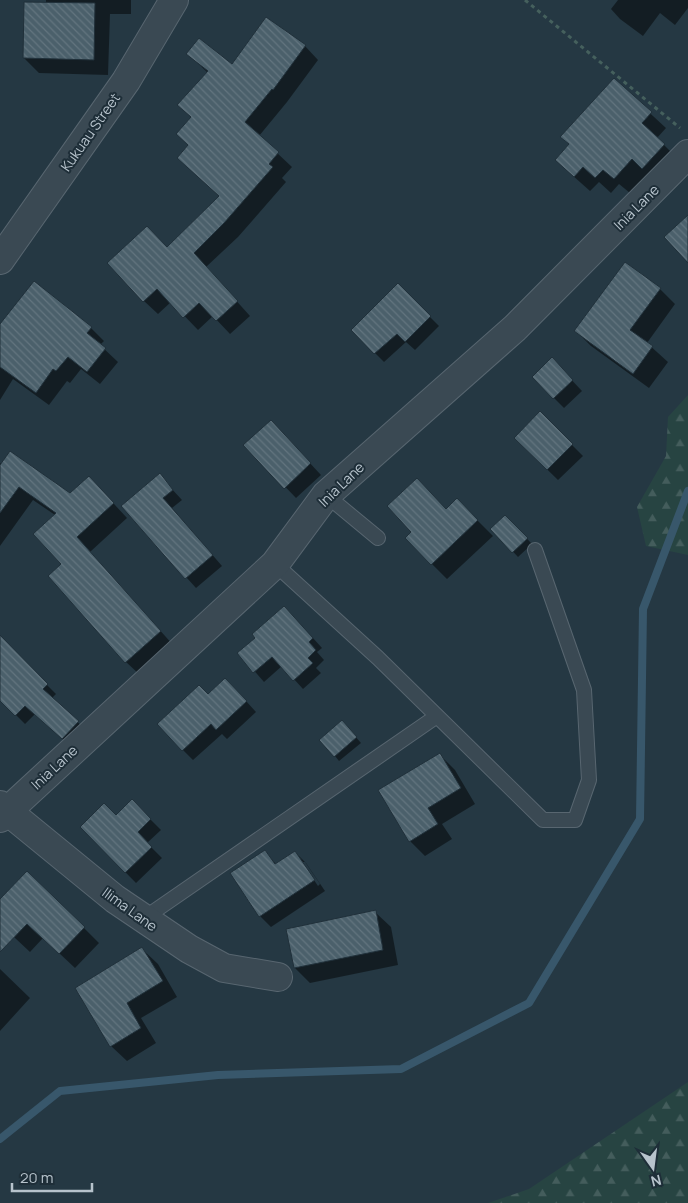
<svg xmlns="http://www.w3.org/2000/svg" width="688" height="1203" font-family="Manrope,sans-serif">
<defs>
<pattern id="forest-firs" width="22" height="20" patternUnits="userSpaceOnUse" patternTransform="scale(1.25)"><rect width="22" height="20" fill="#274442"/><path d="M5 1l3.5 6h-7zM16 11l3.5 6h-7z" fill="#445d5c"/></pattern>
<pattern id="building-back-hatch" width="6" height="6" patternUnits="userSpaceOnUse" patternTransform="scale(1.25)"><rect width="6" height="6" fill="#4b606b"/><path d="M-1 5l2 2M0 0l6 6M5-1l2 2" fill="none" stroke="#63757f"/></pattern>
</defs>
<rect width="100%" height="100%" fill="#253843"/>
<!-- forest -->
<path fill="url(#forest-firs)" d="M688,395V555L646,546L637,507L666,456L668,417Z
M688,1082V1203H488L529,1189Z"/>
<!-- shadow -->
<path fill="#0007" fill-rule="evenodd" d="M46,0H131V14H110L108,75L39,73L24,58L46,3Z
M618,0H688V8L675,25L660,13L643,36L620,19L611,9Z
M305,46L318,60L287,102L259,136L292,167L282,178L286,182L238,237L206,267L250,316L230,334L213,316L198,330L171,302L158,314L144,301L167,248L220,197L178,158L189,146L192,118L179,105L208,73L188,54L232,66Z
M614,80L666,128L657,138L679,160L658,183L648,174L630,193L619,184L611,193L599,182L590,191L572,175L571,145Z
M398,285L439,326L415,350L406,342L384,362L352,330Z
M660,289L675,304L647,343L668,362L649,388L591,346L576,331Z
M0,326L91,328L104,341L100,345L118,362L100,384L81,369L70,383L67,381L49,405L13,379L0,400Z
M552,359L582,391L564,408L533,377Z
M540,413L583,456L558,480L515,438Z
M281,432L321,475L296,498L245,445Z
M0,463L71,495L103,492L127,518L90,552L174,646L140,675L126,662L63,564L55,515L33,500L0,546Z
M159,475L182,500L172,508L222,566L196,588L122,506Z
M472,515L493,536L447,579L432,564Z
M505,516L532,544L518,557L492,529Z
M294,617L322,648L317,652L324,660L316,668L321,673L303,689L282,666L264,682L239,653Z
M19,657L56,694L52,698L87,731L72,748L35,714L25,724L0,699V676Z
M236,690L256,712L227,739L222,734L193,760L183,750L208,695Z
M347,727L361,743L339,761L335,756Z
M440,755L455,770L475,804L442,824L452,839L425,856L410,841Z
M132,801L161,830L147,843L162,858L136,883L81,827L116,816Z
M265,852L277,865L295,852L306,863L325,891L271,927L260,916L232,874ZM302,862H305L320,884L318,886Z
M0,901L84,928L99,943L75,968L43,938L30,952L0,924Z
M375,912L391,927L398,965L310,983L295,968Z
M142,949L158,964L177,997L141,1018L156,1043L127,1061L111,1046Z
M0,969L30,998L0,1031Z"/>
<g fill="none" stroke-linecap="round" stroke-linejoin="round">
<!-- stream -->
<path stroke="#38576b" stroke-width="8" d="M0,1139L60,1091L218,1075L401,1069L529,1003L640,819L643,609L688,491"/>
</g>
<!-- building -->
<path fill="url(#building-back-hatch)" stroke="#20303a" d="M24,2L95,3L94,60L23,58Z
M266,17L306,45L273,90L272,89L245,122L279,152L269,164L273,167L224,223L194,253L238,301L216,321L199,303L183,318L157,289L143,302L107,263L147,226L167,247L219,196L177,158L188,145L176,134L191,117L177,105L208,71L186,54L199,38L232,64Z
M614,78L652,112L642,123L665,144L642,169L632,159L614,179L603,170L595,178L583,167L574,177L555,160L569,144L560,137Z
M688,215V263L664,237Z
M625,262L661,288L630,330L653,346L633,374L574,331Z
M34,281L92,327L87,333L106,348L87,372L68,357L56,371L53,369L36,393L0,367V324Z
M398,283L431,316L405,342L397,334L374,354L351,330Z
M552,357L573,380L553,399L532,377Z
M540,411L573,444L547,470L514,438Z
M271,420L311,463L284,489L243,445Z
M10,451L70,493L89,476L114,503L77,537L161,631L125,663L48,576L61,564L33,534L56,513L19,487L0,513V465Z
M160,473L173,490L163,498L213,555L185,579L121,506Z
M417,478L446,509L457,498L478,520L431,565L405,538L411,532L387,506Z
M505,515L528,538L512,553L490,529Z
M284,606L313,638L309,642L316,650L308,658L313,663L293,681L272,657L253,673L237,653L255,638L252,634Z
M0,635L48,684L43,689L79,721L62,739L25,706L15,716L0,701Z
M225,678L247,701L216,730L211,724L182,751L157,724L199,685L208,694Z
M342,720L357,737L334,757L319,740Z
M440,753L461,788L428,808L438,824L409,842L378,790Z
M132,799L151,819L138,832L152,847L125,873L80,827L104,803L116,815Z
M265,850L275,864L295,851L315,880L259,917L230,873Z
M27,871L85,927L59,954L27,924L0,952V899Z
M376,910L383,950L294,968L286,929Z
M142,947L163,981L127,1003L141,1028L110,1047L75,988Z"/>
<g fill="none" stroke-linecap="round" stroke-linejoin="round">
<!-- service casing -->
<g stroke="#586670" stroke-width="16">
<path id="service" d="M326,495L378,538
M275,564L378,658L543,820H575L589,780L584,690L535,550
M143,919L437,716"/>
</g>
<!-- minor casing -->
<g stroke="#586670" stroke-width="30">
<path id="minor" d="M0,805L115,899L189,949L224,968L278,977
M0,818L275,564L326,495L515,328L688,154"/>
</g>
<!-- tertiary casing -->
<g stroke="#586670" stroke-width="30">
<path id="tertiary" d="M0,260L126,81L174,0"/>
</g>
<!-- path -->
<path stroke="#45605d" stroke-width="3" stroke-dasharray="4 4" stroke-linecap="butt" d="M525,0L680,128"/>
<!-- service -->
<use href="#service" stroke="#3a4953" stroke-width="14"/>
<!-- minor -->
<use href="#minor" stroke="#3a4953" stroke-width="28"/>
<!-- tertiary -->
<use href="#tertiary" stroke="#3a4953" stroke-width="28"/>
</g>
<g text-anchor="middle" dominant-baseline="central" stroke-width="4" stroke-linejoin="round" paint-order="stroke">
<!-- street labels -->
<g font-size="14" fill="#b7c3cc" stroke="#1e2e38">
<text transform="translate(90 132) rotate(-55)">Kukuau Street</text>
<text transform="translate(636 207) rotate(-45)">Inia Lane</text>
<text transform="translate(341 484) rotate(-44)">Inia Lane</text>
<text transform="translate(54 767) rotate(-43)">Inia Lane</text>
<text transform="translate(130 909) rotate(36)">Ilima Lane</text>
</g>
</g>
<!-- north arrow -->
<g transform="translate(653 1168) rotate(166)" stroke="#1e2e38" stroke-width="4" paint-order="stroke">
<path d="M0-4L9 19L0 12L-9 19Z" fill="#b7c3cc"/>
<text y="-8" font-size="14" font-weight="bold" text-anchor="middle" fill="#b7c3cc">N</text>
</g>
<!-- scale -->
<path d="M12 1183v8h80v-8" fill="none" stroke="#b7c3cc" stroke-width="2.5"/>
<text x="20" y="1183" font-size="15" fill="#b7c3cc" stroke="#1e2e38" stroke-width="4" paint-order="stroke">20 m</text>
</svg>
